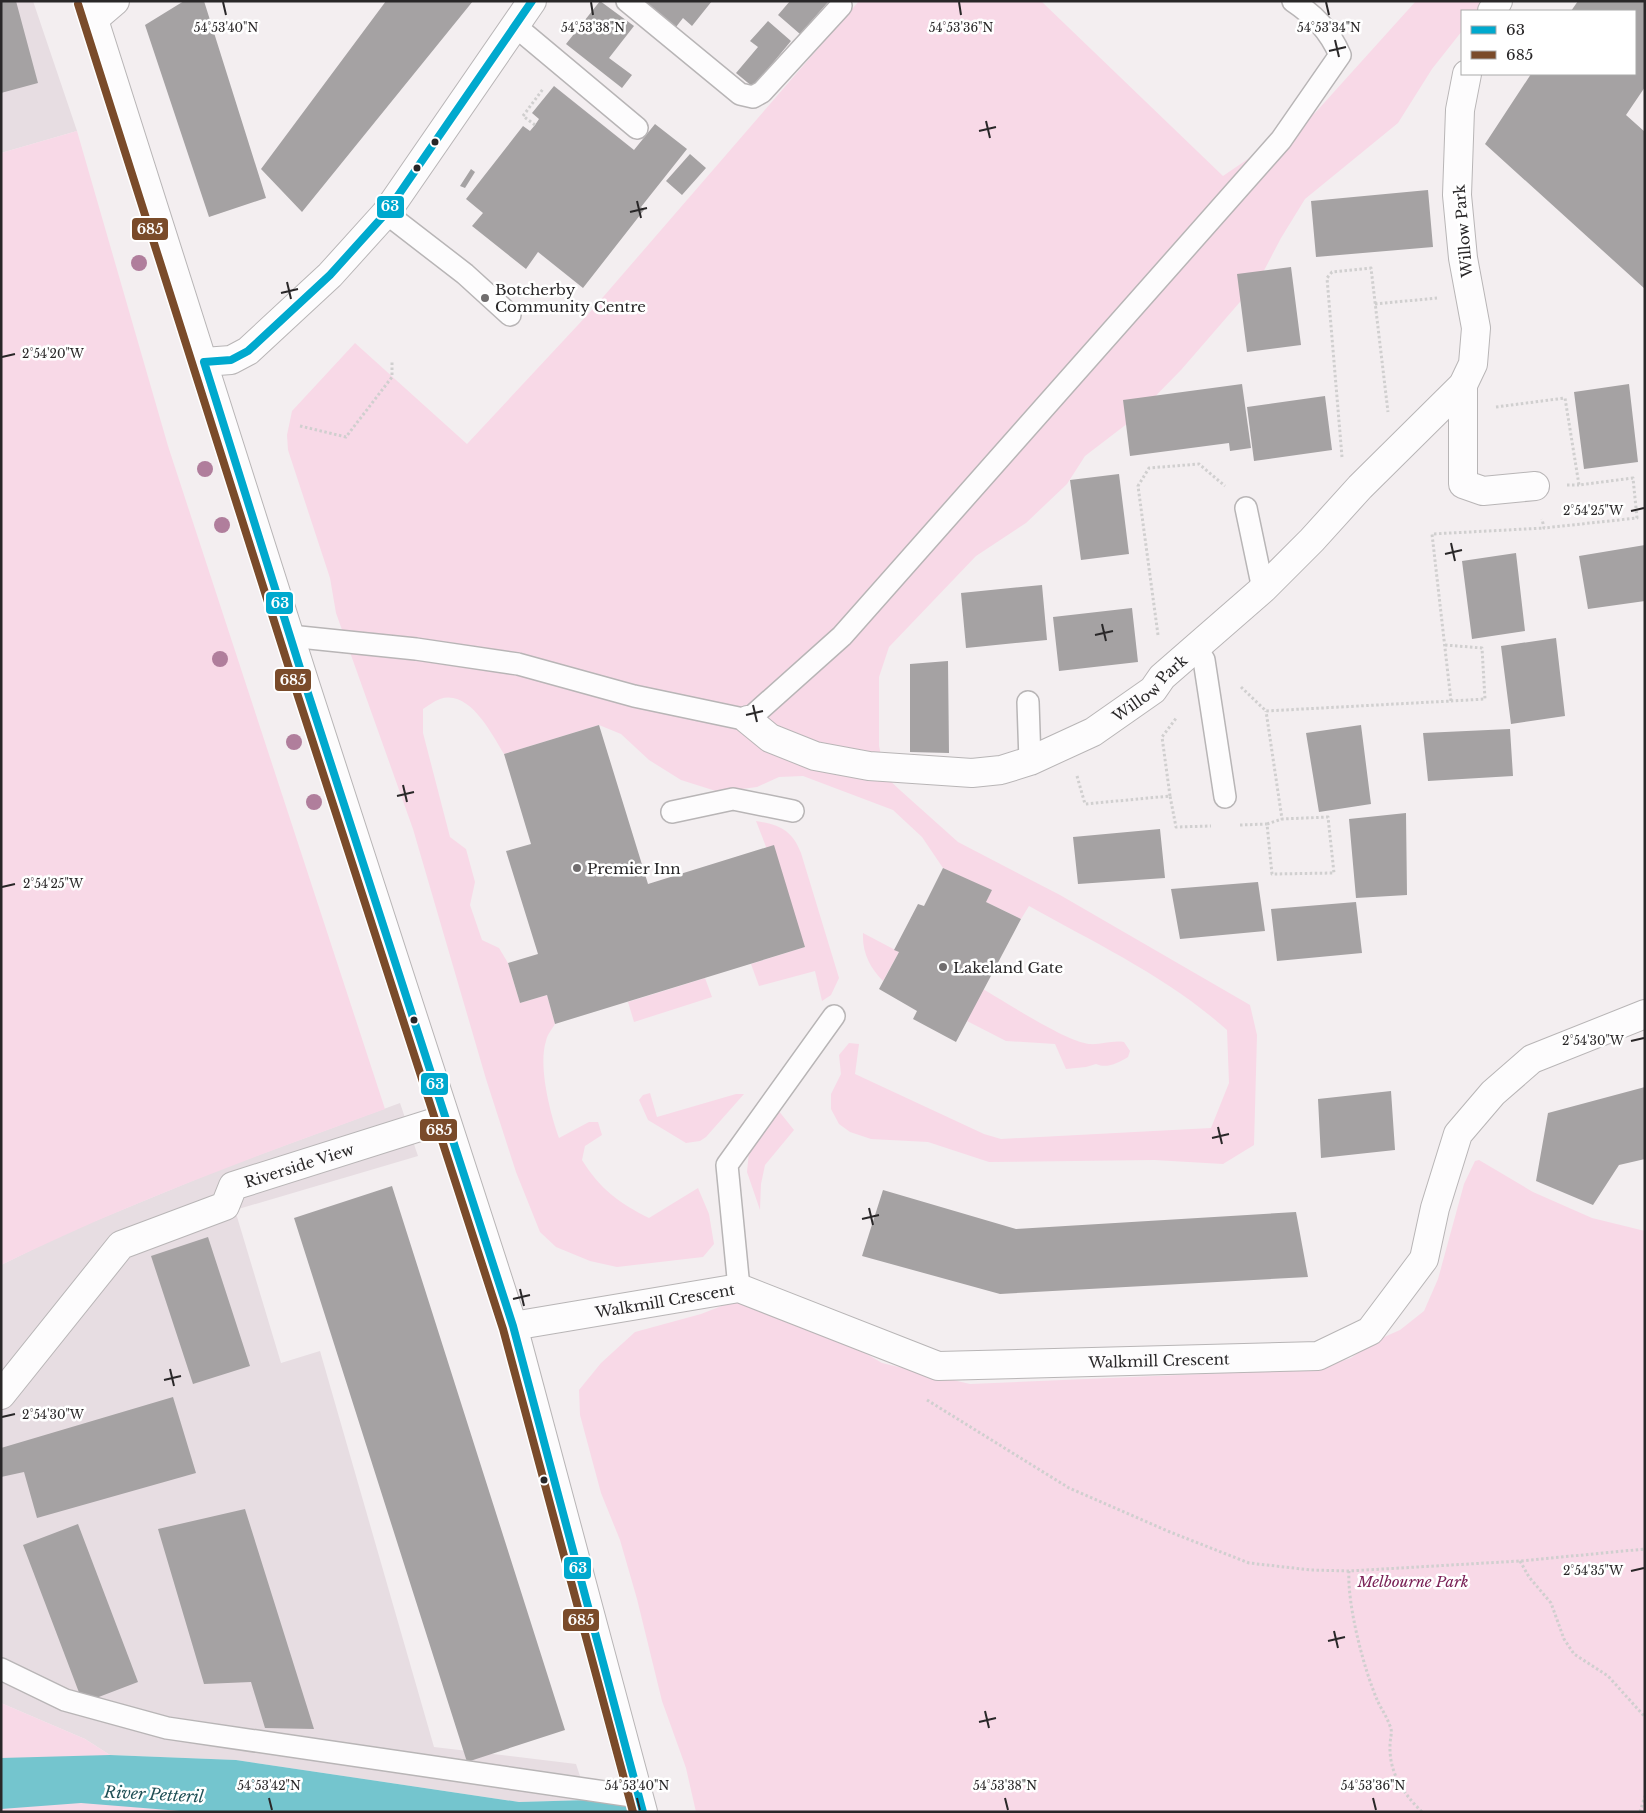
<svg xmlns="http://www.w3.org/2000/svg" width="1646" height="1813" font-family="'Libre Baskerville',serif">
<rect width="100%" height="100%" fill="#f3eef0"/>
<!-- built -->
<path fill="#e7dde2" d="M1,1H33L77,131L1,153Z
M400,1103L418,1156L235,1210L281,1363L320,1351L434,1747L576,1764L588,1800L519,1802L236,1760L110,1755L85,1739L1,1703V1265L68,1232L221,1169Z"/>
<!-- green -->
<path fill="#f8d9e7" d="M859,1H1041L1223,176L1315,113L1416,1H1485L1477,11H1462V31L1432,69L1398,123L1305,199L1281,238L1259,280L1181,370L1132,420L1085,456L1067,484L1026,523L976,556L889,647L879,677V746L886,777L901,791L958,842L1060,895L1250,1005L1257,1035L1254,1145L1223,1164L1154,1160L989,1162L928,1142L871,1139L850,1132L839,1124L831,1109V1094L841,1074L839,1055L849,1043L859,1044L855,1074L984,1134L1001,1139L1211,1128L1229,1083L1227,1030C1169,978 1097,944 1029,906L1021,919L986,902L991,890L943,868L922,837L893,810L803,776L779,777L757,787L719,792L681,780L649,760L621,734L599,725L504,754C492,735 470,689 440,699C434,701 428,706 423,709V733L450,837L466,849L475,882L470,905L482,940L499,948L508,963L520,1003L547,995L555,1024C552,1029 547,1035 546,1041C538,1066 550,1113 559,1138L589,1122H598L602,1135L585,1146L582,1160C600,1189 619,1203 649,1218L698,1188L709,1214L714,1244L703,1257L617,1267L590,1261L556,1247L540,1232L516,1172L486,1079L413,829L336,613L330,578L288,450L287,435L292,411L355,343L467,444L591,311Z
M77,131L168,446L385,1109C255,1156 126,1204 1,1265V153Z
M756,821C780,825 792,830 801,853L839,978L831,995L822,1001L815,971L759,986L751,964L805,947Z
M863,933L899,952L883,981C870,968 862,952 863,933Z
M705,978L712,997L634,1022L628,1002Z
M983,989C1007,1003 1065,1041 1089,1044C1101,1045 1112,1040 1124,1042L1130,1051L1128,1057C1118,1063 1107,1069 1096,1064L1086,1067L1066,1069L1055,1044L1006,1041L967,1021Z
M650,1093L657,1117L736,1094H744L706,1137L700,1141L686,1143L648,1120L639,1100L643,1095Z
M778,1110L794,1130L765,1165L761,1184L760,1210L747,1172L749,1151Z
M1479,1160L1533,1192L1592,1218L1645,1231V1812H696L686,1768L662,1701L637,1599L620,1540L601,1493L580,1415L579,1390L601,1363L635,1332L701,1314L737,1300L828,1331L882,1363L970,1384L1318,1369L1351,1358L1373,1342L1400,1330L1424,1311L1438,1279L1464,1184L1475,1161Z
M1,1703L85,1739L110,1755L147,1808L192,1812H1Z"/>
<!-- water -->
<path fill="#74c5ce" d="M110,1755L236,1760L519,1802L588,1800L661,1812H193L81,1803L1,1809V1758Z"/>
<!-- building -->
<path fill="#a5a2a3" d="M1,1H16L38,83L1,93Z
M184,1H204L266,198L209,217L145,25Z
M386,1H473L302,212L261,169Z
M600,1L634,26L609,58L632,75L622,88L566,44Z
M643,1H712L692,26L683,18L676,27Z
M790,1H829L800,34L778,15Z
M1578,1H1645V87L1626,115L1645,132V289L1485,144L1531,74H1635V11H1571Z
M768,21L791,41L753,87L736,73L758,47L750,41Z
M554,86L634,150L655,124L687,149L641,207L644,210L583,288L538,252L526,269L472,226L483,213L466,199L523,126L530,131L535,125L539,119L532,113Z
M690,154L706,168L682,195L666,181Z
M471,169L475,172L465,188L460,186Z
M1428,190L1433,247L1316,257L1311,201Z
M1291,267L1301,345L1247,352L1237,274Z
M1242,384L1251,448L1230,451L1229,443L1130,456L1123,400Z
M1629,384L1638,462L1584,469L1574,392Z
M1325,396L1332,450L1254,461L1247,407Z
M1119,474L1129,554L1081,560L1070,480Z
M1645,545V601L1588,609L1579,556Z
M1516,553L1525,631L1472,639L1462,561Z
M1042,585L1047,640L966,648L961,593Z
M1132,608L1138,662L1059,671L1053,617Z
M1556,638L1565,716L1511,724L1501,646Z
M948,661L949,753L910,752V664Z
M599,725L648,884L774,845L805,947L555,1024L547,995L520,1003L508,963L538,954L506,851L531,844L504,754Z
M1361,725L1371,804L1319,812L1306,733Z
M1510,729L1513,776L1428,781L1423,733Z
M1406,813L1407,895L1356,898L1349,819Z
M1160,829L1165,878L1078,884L1073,837Z
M943,868L992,890L986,902L1021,919L956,1042L913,1019L917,1011L879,989L899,952L894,950L918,904L924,906Z
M1258,882L1265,931L1180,939L1171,889Z
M1356,902L1362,953L1277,961L1271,909Z
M1645,1087V1159L1619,1165L1593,1205L1536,1181L1548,1113Z
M1391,1091L1395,1150L1321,1158L1318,1099Z
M392,1186L565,1730L467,1762L294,1218Z
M883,1190L1016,1229L1296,1212L1308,1277L1000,1294L862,1256Z
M208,1237L250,1366L193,1384L151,1256Z
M173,1397L196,1473L37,1518L24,1472L1,1477V1448Z
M245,1509L314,1729L265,1728L251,1682L204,1684L158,1529Z
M78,1524L138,1682L83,1703L23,1545Z"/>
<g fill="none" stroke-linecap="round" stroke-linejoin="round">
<!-- service casing -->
<g stroke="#b8b5b6" stroke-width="24">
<path id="service" d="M627,1L740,94L753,97L762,92L841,6
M514,25L637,128
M386,213L465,274L510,315
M1246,508L1263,589
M290,636L416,649L518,664L634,696L748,720L842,636L1281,140L1340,55C1329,30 1315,16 1293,1
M1195,646L1204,660L1225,797
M1028,702L1030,761
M672,812L733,799L793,811
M739,1288L727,1165L834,1016
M1,1669L65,1700L167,1728L639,1797"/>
</g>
<!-- minor casing -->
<g stroke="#b8b5b6" stroke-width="30">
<g id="minor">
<path d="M1492,11L1498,1"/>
<path d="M94,19L115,1"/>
<path d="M204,362L231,360L248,351L330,275L386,213L532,1"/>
<path d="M1463,385V484L1483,491L1535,486"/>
<path id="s1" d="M748,720L770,738L815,756L869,766L972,773L1001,770L1030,761L1093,732L1153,690L1162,677L1263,589L1312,540L1360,487L1463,385L1473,364L1476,328L1463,258L1457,195L1460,110L1467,74"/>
<path id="s2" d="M513,1326L739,1288L938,1366L1318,1356L1370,1331L1424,1259L1435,1208L1458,1134L1493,1093L1532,1059L1645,1014"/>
<path id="s3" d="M1,1395L121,1245L225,1206L233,1186L445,1119"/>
</g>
</g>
<!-- primary casing -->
<g stroke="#b8b5b6" stroke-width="30">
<path id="primary" d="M88,1L305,684L513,1326L643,1812"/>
</g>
<!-- path -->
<path stroke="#d0cfcf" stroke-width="3" stroke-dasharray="2.5 2.5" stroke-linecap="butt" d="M535,125L523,116L543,89
M1375,304L1437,298
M1496,407L1565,398L1579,485L1633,478L1637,518L1544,528L1542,519
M300,426L346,437L392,377V361
M1342,457L1327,278L1332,272L1371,268L1388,412
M1567,485H1579
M1158,635L1138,486L1149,468L1199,464L1225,486
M1445,645L1482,648L1485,699L1451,701
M1241,687L1266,711L1451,701L1432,534L1544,528
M1077,776L1085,804L1170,796L1176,827L1211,826
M1170,796L1162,737L1177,717
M1267,824L1282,819
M1240,825L1267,824L1272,874L1334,873L1328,817L1282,819L1266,711
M927,1400L1069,1488L1170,1532L1249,1563L1311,1570L1349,1571L1520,1561L1645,1549
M1520,1561L1529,1577L1551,1603L1564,1639L1574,1654L1608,1676L1645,1717
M1349,1571C1347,1605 1364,1670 1378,1702C1382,1710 1387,1717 1390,1726C1393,1732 1390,1738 1390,1745C1389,1773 1403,1793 1422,1812
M1640,1812L1645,1796"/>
<!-- service -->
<use href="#service" stroke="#fdfcfd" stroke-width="21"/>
<!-- minor -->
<use href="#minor" stroke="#fdfcfd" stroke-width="28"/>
<!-- primary -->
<use href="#primary" stroke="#fdfcfd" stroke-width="28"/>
<!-- bus-1 casing -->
<g stroke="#fff" stroke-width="11">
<path id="bus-1" d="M204,362L305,684L513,1326L643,1812
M204,362L231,360L248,351L330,275L386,213L532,1"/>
</g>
<!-- bus-2 casing -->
<g stroke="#fff" stroke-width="11">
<path id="bus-2" d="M78,4L295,687L503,1329L633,1812"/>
</g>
<!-- bus-1 -->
<use href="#bus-1" stroke="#00a9ce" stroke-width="8"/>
<!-- bus-2 -->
<use href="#bus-2" stroke="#7a4b2a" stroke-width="8"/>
</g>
<!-- trees -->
<g fill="#b07e9c">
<circle cx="139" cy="263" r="8"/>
<circle cx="205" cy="469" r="8"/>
<circle cx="222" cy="525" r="8"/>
<circle cx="220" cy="659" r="8"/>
<circle cx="294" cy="742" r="8"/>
<circle cx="314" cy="802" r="8"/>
</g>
<!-- ticks -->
<path fill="none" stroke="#292728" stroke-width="2" d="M223,2L226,15M591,2L593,15M959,2L961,15M1326,2L1329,15M1335,40L1339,57M1329,51L1346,47M986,121L990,138M979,131L996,127M637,201L641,218M630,212L647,208M287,282L291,299M281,293L298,289M2,357L15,354M1631,511L1644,508M1451,543L1455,561M1445,554L1462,550M1102,624L1106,641M1095,635L1113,631M753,705L757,722M746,715L763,711M403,785L407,802M397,796L414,792M2,887L15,884M1631,1041L1644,1038M1218,1127L1222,1144M1212,1138L1229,1134M869,1208L873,1225M862,1219L879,1215M520,1289L524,1306M513,1299L530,1295M170,1369L174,1386M164,1380L181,1376M2,1417L15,1414M1631,1571L1644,1568M1334,1631L1338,1648M1328,1641L1345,1637M985,1711L989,1728M979,1722L996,1718M269,1798L272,1810M637,1798L640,1810M1005,1798L1008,1810M1373,1798L1376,1810"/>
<!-- markers -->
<g fill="#292728" stroke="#fff" stroke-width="2">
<circle cx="435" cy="142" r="4.5"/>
<circle cx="417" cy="168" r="4.5"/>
<circle cx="414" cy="1020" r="4.5"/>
<circle cx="544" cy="1480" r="4.5"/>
</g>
<g fill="#706d6e" stroke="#fff" stroke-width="2">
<circle cx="485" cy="298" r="5"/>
<circle cx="577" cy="868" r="5"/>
<circle cx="943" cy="967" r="5"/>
</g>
<g text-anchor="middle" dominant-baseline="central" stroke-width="5" stroke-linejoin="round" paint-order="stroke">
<!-- street labels -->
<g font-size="15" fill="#292728" stroke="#fff">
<text transform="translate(1463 231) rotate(-95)">Willow Park</text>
<text stroke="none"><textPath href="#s1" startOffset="436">Willow Park</textPath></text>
<text stroke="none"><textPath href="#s3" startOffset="394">Riverside View</textPath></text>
<text stroke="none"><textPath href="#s2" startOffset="154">Walkmill Crescent</textPath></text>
<text stroke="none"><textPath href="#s2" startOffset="664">Walkmill Crescent</textPath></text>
</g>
<!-- poi labels -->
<g font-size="15" fill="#292728" stroke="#fff" text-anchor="start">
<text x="495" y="289">Botcherby<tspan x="495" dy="17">Community Centre</tspan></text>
<text x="587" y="868">Premier Inn</text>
<text x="953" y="967">Lakeland Gate</text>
</g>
<!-- park labels -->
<g font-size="15" font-style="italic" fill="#7a2257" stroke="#fff">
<text x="1413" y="1581">Melbourne Park</text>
</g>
<!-- water labels -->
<g font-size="16" font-style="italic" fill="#1f5056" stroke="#fff">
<text transform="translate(154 1794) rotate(3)">River Petteril</text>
</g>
</g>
<g font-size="12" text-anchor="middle" fill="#292728" stroke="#fff" stroke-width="5" stroke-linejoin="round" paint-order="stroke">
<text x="226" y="32">54°53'40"N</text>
<text x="593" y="32">54°53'38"N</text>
<text x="961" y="32">54°53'36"N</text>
<text x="1329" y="32">54°53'34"N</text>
<text x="53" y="358">2°54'20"W</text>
<text x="1593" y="515">2°54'25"W</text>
<text x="53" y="888">2°54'25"W</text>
<text x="1593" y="1045">2°54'30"W</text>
<text x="53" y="1419">2°54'30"W</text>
<text x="1593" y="1575">2°54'35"W</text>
<text x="269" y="1790">54°53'42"N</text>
<text x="637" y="1790">54°53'40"N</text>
<text x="1005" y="1790">54°53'38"N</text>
<text x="1373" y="1790">54°53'36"N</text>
</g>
<g stroke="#fff" stroke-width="2">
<rect x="376" y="195" width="29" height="24" rx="5" fill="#00a9ce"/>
<rect x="131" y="217" width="38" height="24" rx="5" fill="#7a4b2a"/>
<rect x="265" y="591" width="29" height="24" rx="5" fill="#00a9ce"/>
<rect x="274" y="668" width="38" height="24" rx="5" fill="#7a4b2a"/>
<rect x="420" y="1072" width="29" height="24" rx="5" fill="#00a9ce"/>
<rect x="419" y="1118" width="39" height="24" rx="5" fill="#7a4b2a"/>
<rect x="563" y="1556" width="29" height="24" rx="5" fill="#00a9ce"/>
<rect x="562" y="1608" width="38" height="24" rx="5" fill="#7a4b2a"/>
</g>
<g font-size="14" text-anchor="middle" font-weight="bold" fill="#fff">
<text x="390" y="211">63</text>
<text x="150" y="234">685</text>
<text x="280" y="608">63</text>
<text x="293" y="685">685</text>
<text x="435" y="1089">63</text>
<text x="439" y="1135">685</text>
<text x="578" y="1573">63</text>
<text x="581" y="1625">685</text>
</g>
<!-- border -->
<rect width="1646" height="1813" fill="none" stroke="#292728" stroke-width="5"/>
<!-- legend -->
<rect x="1461" y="10" width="175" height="65" fill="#ffffff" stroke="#a9a9a9"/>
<rect x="1471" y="26" width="25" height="8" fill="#00a9ce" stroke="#a9a9a9"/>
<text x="1506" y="35" font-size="15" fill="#292728">63</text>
<rect x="1471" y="51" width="25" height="8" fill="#7a4b2a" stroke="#a9a9a9"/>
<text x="1506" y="60" font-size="15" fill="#292728">685</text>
</svg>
